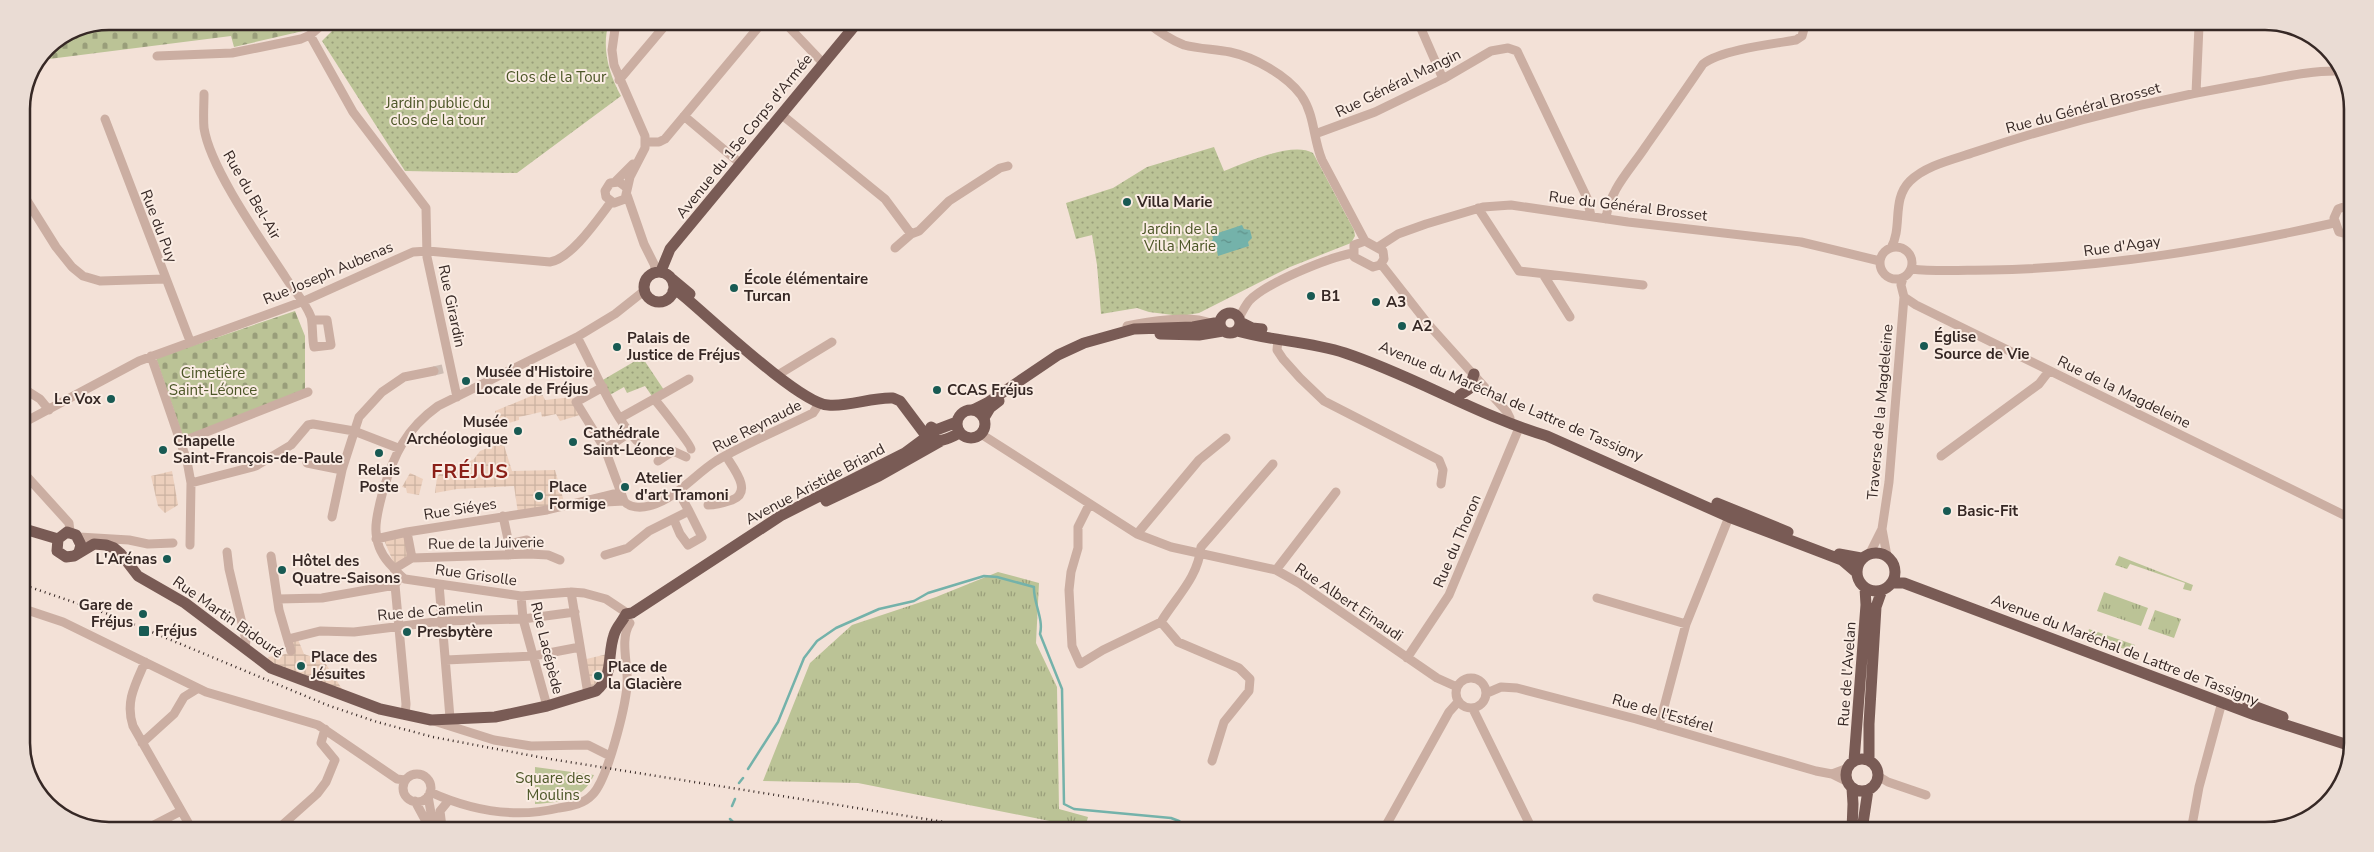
<svg xmlns="http://www.w3.org/2000/svg" width="2374" height="852" font-family="'Nunito Sans',sans-serif">
<defs>
<pattern id="grass-tufts" width="24" height="20" patternUnits="userSpaceOnUse" patternTransform="scale(1.25)"><rect width="24" height="20" fill="#bbc396"/><path d="M3 7l-1-3M5 7V3M7 7l1-3M15 17l-1-3M17 17v-4M19 17l1-3" fill="none" stroke="#999e7a"/></pattern>
<pattern id="cemetery-stones" width="16" height="16" patternUnits="userSpaceOnUse" patternTransform="scale(1.25)"><rect width="16" height="16" fill="#bbc396"/><path d="M2 7V4a2 2 0 0 1 4 0v3zM10 15v-3a2 2 0 0 1 4 0v3z" fill="#999e7a"/></pattern>
<pattern id="park-dots" width="8" height="8" patternUnits="userSpaceOnUse" patternTransform="scale(1.25)"><rect width="8" height="8" fill="#bbc396"/><path d="M2 2h.1M6 6h.1" fill="none" stroke="#999e7a" stroke-width="1.8" stroke-linecap="round"/></pattern>
<pattern id="plaza-grid" width="8" height="8" patternUnits="userSpaceOnUse" patternTransform="scale(1.25)"><rect width="8" height="8" fill="#eccfbc"/><path d="M0 4h8M4 0v8" fill="none" stroke="#cbb2a1"/></pattern>
<pattern id="water-ripples" width="26" height="14" patternUnits="userSpaceOnUse" patternTransform="scale(1.25)"><rect width="26" height="14" fill="#74b2aa"/><path d="M2 4q2-2 4 0t4 0M15 11q2-2 4 0t4 0" fill="none" stroke="#60918a"/></pattern>
</defs>
<rect width="100%" height="100%" fill="#f3e1d7"/>
<!-- grass -->
<path fill="url(#grass-tufts)" d="M2119,556L2193,585L2191,591L2183,589L2185,583L2130,564L2127,569L2115,565Z
M998,572L1039,583L1036,643L1057,687L1059,809L1088,817L1085,828L858,783L763,781L810,663L852,625L936,597Z
M2104,592L2148,608L2141,626L2097,611Z
M2155,610L2181,619L2174,638L2148,629Z
M2089,629L2135,645L2133,652L2087,636Z"/>
<!-- cemetery -->
<path fill="url(#cemetery-stones)" d="M109,21L314,22L303,31L234,47L231,36L41,60C54,32 81,27 109,21Z
M295,311L305,336V391L183,437L156,358Z"/>
<!-- park -->
<path fill="url(#park-dots)" d="M341,22H609C601,48 609,74 621,96L517,173L405,171L322,41Z
M1214,147L1224,171C1246,163 1292,141 1313,153L1354,230L1355,236L1351,243L1290,267L1199,313L1181,316L1149,312L1137,308L1101,314L1097,265L1092,235L1076,239L1066,203L1113,188L1147,167Z
M642,357L666,393L654,399L645,386L627,393L624,387L608,396L601,381Z"/>
<!-- garden -->
<path fill="#bbc396" d="M535,767L594,775C582,801 561,802 535,804Z"/>
<!-- plaza -->
<path fill="url(#plaza-grid)" d="M541,392L545,400L572,397L583,414L560,421L556,414L542,417L541,412L519,417V420L498,426L495,411Z
M503,442L512,471L555,470L565,505L518,513L514,486L457,489L435,493L437,477L445,467H459L474,459L480,451Z
M172,471L178,505L165,513L158,506L151,476Z
M410,473L423,479L419,495L407,493L406,488L402,487Z
M407,532L412,558L396,568L383,538Z
M297,637L304,654L324,661L344,692L269,664L268,657L291,653L288,639Z
M612,653V668L588,691L582,660Z"/>
<!-- water -->
<path fill="url(#water-ripples)" d="M1242,225L1244,229L1250,230L1252,238L1248,242L1249,246L1218,256L1217,251L1210,249L1208,245L1213,239L1212,235Z"/>
<g fill="none" stroke-linecap="round" stroke-linejoin="round">
<!-- stream -->
<path stroke="#74b2aa" stroke-width="2.5" d="M748,769L778,722L804,658L817,641L836,628L879,609L914,601L928,593L984,576L997,577L1034,587C1033,602 1044,619 1040,634L1062,689L1064,804L1074,809L1171,818L1179,821L1188,828
M739,783L743,778
M732,806L735,799
M730,819L739,828"/>
<!-- minor-tunnel -->
<path stroke="#cdbcb3" stroke-width="9" stroke-dasharray="9 4.5" stroke-linecap="butt" d="M434,371L447,368"/>
<!-- minor -->
<path stroke="#cbaea2" stroke-width="9" d="M616,22L612,50L614,65L645,136V148L630,177L625,199L614,203L606,197L605,191L610,183L619,182L627,188
M785,23L823,63
M1148,23C1159,32 1171,40 1184,45C1199,49 1215,49 1230,52C1254,57 1286,75 1301,95C1315,115 1313,139 1322,160L1365,241
M1419,24L1443,79
M310,35L353,112L426,208L427,257L457,397
M157,56L232,53L301,39L310,35L325,22
M619,80L668,22
M2196,93L2199,26
M204,94C204,105 203,117 204,128C210,168 261,240 284,275C293,290 305,301 311,317C313,324 312,339 314,347L331,345L327,320H312
M782,115L885,199L911,234
M684,116L741,164
M105,119L190,341
M1315,134L1375,112L1443,79L1491,51L1508,48L1517,51L1587,198L1591,216
M646,142H659L665,139L762,23
M616,181L633,164
M21,191L56,247L72,267L83,276L100,281L165,279
M627,195L644,244L654,264L656,271
M2347,204V90
M1478,208L1519,271L1643,285
M1606,219C1609,190 1631,169 1646,146C1665,119 1684,92 1703,64C1721,50 1772,44 1796,40L1802,36L1805,25
M2351,235L2339,232L2334,218L2338,209L2352,204
M2347,236L2351,290
M1365,241L1383,251L1384,259L1380,265L1373,267L1354,257V245Z
M1378,247L1398,234L1426,224L1483,207L1511,205L1628,222L1801,242L1880,261
M1880 263a16 16 0 1 1 32 0a16 16 0 1 1-32 0Z
M895,248L911,234L919,231L949,201L1000,168L1008,166
M1891,248C1903,227 1891,200 1910,181C1926,165 1955,159 1975,152C2065,122 2157,99 2250,83C2279,78 2311,70 2340,71
M1381,264L1428,324L1507,412L1510,418
M1911,269C1937,272 1964,270 1991,270C2106,268 2221,248 2334,223
M1543,274L1570,317
M1903,278L1901,285L1904,297L1916,305L2350,518
M1239,318C1242,312 1245,306 1249,301C1266,283 1327,258 1353,253
M1127,326C1148,321 1190,315 1210,323
M577,337C595,370 612,415 637,441
M1278,339L1277,350L1283,359L1300,378L1324,401L1439,460L1443,470L1441,484
M151,356L187,461L191,483L190,545
M781,373L832,342
M21,387L40,399L49,410
M603,387L576,402L605,449L624,501C629,508 641,508 649,506C676,499 694,475 716,461C747,443 781,429 813,413L819,404
M654,399L689,379
M620,418L654,399C658,403 691,445 691,449
M21,424L139,361L304,301L413,252L428,251L550,262C571,259 598,219 611,202
M981,434L1137,534L1171,547L1276,570L1299,583L1437,678L1457,687
M181,442L308,392
M605,449L629,433
M1941,456L2039,384L2049,371
M658,461L673,451L686,457
M307,463L342,470
M21,470L69,523L70,532
M191,483L256,466L291,445L308,425L313,424L354,431L398,448
M678,491L689,511
M621,492L605,496V502L624,501
M708,505C717,505 723,503 732,500C753,492 734,469 726,456
M1089,505L1078,527V548L1071,572L1069,590L1072,646L1080,664L1103,650L1161,622L1178,642L1239,668L1250,679L1249,691L1224,722L1212,761
M503,516L509,544
M332,517L342,470L359,417L382,392L404,377L434,371
M407,532L547,510L605,496
M1137,534L1199,460L1226,438
M79,537L129,540L148,544L173,543
M376,539L407,532L412,558L394,569
M227,552L229,569L246,640L245,649
M1870,553L1882,529
M510,555L509,544L527,540L529,554
M605,555L628,548L649,531L689,511L702,537L688,545L680,534L674,520
M271,556L279,610L291,651
M1887,556L1882,529L1889,482L1904,297
M412,558L529,554L548,555L560,560
M1276,570L1336,492
M439,584L450,718
M395,585L406,704L405,715
M571,592L588,694
M521,596L523,619L547,706
M1597,598L1686,624
M278,599L322,598L395,585L398,580
M21,608L63,622L206,692L318,725L397,779L405,780
M627,613L606,599L584,593L571,592L521,596L405,579C399,575 394,568 389,563C369,540 376,517 383,491C394,454 406,429 438,406L577,337L615,314L644,291
M1161,622C1176,597 1198,578 1201,547L1273,464
M288,639L320,631L354,632L443,621L523,619L575,612
M1407,658L1449,595L1519,428
M446,660L533,656L580,647
M145,662C135,685 125,702 133,726L190,826
M1456 693a15 15 0 1 1 30 0a15 15 0 1 1-30 0Z
M1487,693L1501,687L1517,688L1636,719L1816,771L1832,774L1848,782
M1473,709L1532,829
M434,721L494,740L531,746L588,745L610,756
M1659,726L1686,624L1729,517L1733,516
M142,743L174,714L184,697L197,689
M1832,774L1848,768
M403 788a14 14 0 1 1 28 0a14 14 0 1 1-28 0Z
M1878,776L1888,782L1926,795
M430,792C472,811 514,819 559,808C572,806 584,804 593,794C608,778 625,708 627,686C629,666 619,640 630,623
M428,796L431,813L438,827
M415,801L429,827
M152,826L181,811
M280,827L317,794L326,782L335,760L321,743L325,729
M442,827L440,811L449,800
M1384,829L1449,712L1458,702
M2191,831L2199,787L2222,702"/>
<!-- major -->
<path stroke="#795b55" stroke-width="11" d="M661,271L670,249L857,23
M644 287a15 15 0 1 1 30 0a15 15 0 1 1-30 0Z
M672,279L690,294
M673,291L680,293C707,315 800,404 828,405C850,407 871,397 893,398L900,401L927,437C939,445 948,438 960,433
M1220 323a10 10 0 1 1 20 0a10 10 0 1 1-20 0Z
M1240,322L1252,328L1262,329
M1237,331C1272,341 1309,341 1345,353C1414,376 1477,415 1547,436L1729,517L1842,560L1856,572
M1160,334L1199,335L1223,331
M1460,395L1469,389L1474,374
M957 424a14 14 0 1 1 28 0a14 14 0 1 1-28 0Z
M973,410L987,403L1058,355L1084,343L1134,329L1193,327L1220,322
M984,418L990,408L999,401
M931,427L936,430L957,422
M826,501L879,476L941,441
M1717,503L1788,532
M21,528L58,539
M79,552L81,545L76,535L67,532L58,539L57,551L66,557L74,556L94,544L106,545L114,548L121,554L138,576L185,603L271,668L380,709L431,720L495,717L547,706L596,691C614,676 607,655 614,635C616,627 623,621 626,614L632,613
M1857 572a19 19 0 1 1 38 0a19 19 0 1 1-38 0Z
M1839,554L1861,558
M1892,583H1904L2255,715L2348,745
M632,613L782,515L905,453L936,430
M2248,704L2283,717
M1846 775a16 16 0 1 1 32 0a16 16 0 1 1-32 0Z
M1869,760V724L1876,607L1882,590
M1854,761L1866,605L1865,588
M1852,830L1853,804L1852,788
M1862,830L1868,790"/>
<!-- rail -->
<path stroke="#362825" stroke-width="2.5" stroke-dasharray="1 4" stroke-linecap="butt" d="M21,584L111,615L327,705L377,722L433,737L544,758L982,828"/>
</g>
<!-- markers -->
<g fill="#185a53" stroke="#faece3" stroke-width="2">
<circle cx="1127" cy="202" r="5"/>
<circle cx="734" cy="288" r="5"/>
<circle cx="1311" cy="296" r="5"/>
<circle cx="1376" cy="302" r="5"/>
<circle cx="1402" cy="326" r="5"/>
<circle cx="1924" cy="346" r="5"/>
<circle cx="617" cy="347" r="5"/>
<circle cx="466" cy="381" r="5"/>
<circle cx="937" cy="390" r="5"/>
<circle cx="111" cy="399" r="5"/>
<circle cx="518" cy="431" r="5"/>
<circle cx="573" cy="442" r="5"/>
<circle cx="163" cy="450" r="5"/>
<circle cx="379" cy="453" r="5"/>
<circle cx="625" cy="487" r="5"/>
<circle cx="539" cy="496" r="5"/>
<circle cx="1947" cy="511" r="5"/>
<circle cx="167" cy="559" r="5"/>
<circle cx="282" cy="570" r="5"/>
<circle cx="143" cy="614" r="5"/>
<rect x="138" y="625" width="12" height="12" rx="2.5"/>
<circle cx="407" cy="632" r="5"/>
<circle cx="301" cy="666" r="5"/>
<circle cx="598" cy="676" r="5"/>
</g>
<g text-anchor="middle" dominant-baseline="central" stroke-width="4" stroke-linejoin="round" paint-order="stroke">
<!-- park labels -->
<g font-size="15" fill="#4c5627" stroke="#faece3">
<text x="556" y="77">Clos de la Tour</text>
<text x="438" y="103">Jardin public du<tspan x="438" dy="17">clos de la tour</tspan></text>
<text x="1180" y="229">Jardin de la<tspan x="1180" dy="17">Villa Marie</tspan></text>
<text x="213" y="373">Cimetière<tspan x="213" dy="17">Saint-Léonce</tspan></text>
<text x="553" y="778">Square des<tspan x="553" dy="17">Moulins</tspan></text>
</g>
<!-- street labels -->
<g font-size="15" fill="#362825" stroke="#faece3">
<text transform="translate(1398 83) rotate(-26)">Rue Général Mangin</text>
<text transform="translate(2083 108) rotate(-15)">Rue du Général Brosset</text>
<text transform="translate(744 136) rotate(-51)">Avenue du 15e Corps d'Armée</text>
<text transform="translate(252 195) rotate(60)">Rue du Bel-Air</text>
<text transform="translate(1628 206) rotate(7)">Rue du Général Brosset</text>
<text transform="translate(159 226) rotate(69)">Rue du Puy</text>
<text transform="translate(2122 246) rotate(-8)">Rue d'Agay</text>
<text transform="translate(328 273) rotate(-23)">Rue Joseph Aubenas</text>
<text transform="translate(452 306) rotate(78)">Rue Girardin</text>
<text transform="translate(2124 392) rotate(26)">Rue de la Magdeleine</text>
<text transform="translate(1511 401) rotate(23)">Avenue du Maréchal de Lattre de Tassigny</text>
<text transform="translate(1880 412) rotate(-85)">Traverse de la Magdeleine</text>
<text transform="translate(757 426) rotate(-27)">Rue Reynaude</text>
<text transform="translate(815 484) rotate(-28)">Avenue Aristide Briand</text>
<text transform="translate(460 509) rotate(-9)">Rue Siéyes</text>
<text transform="translate(1457 541) rotate(-67)">Rue du Thoron</text>
<text transform="translate(486 543) rotate(-1)">Rue de la Juiverie</text>
<text transform="translate(476 575) rotate(8)">Rue Grisolle</text>
<text transform="translate(1349 602) rotate(34)">Rue Albert Einaudi</text>
<text transform="translate(430 611) rotate(-5)">Rue de Camelin</text>
<text transform="translate(228 617) rotate(35)">Rue Martin Bidouré</text>
<text transform="translate(547 648) rotate(76)">Rue Lacépède</text>
<text transform="translate(2125 650) rotate(21)">Avenue du Maréchal de Lattre de Tassigny</text>
<text transform="translate(1847 674) rotate(-86)">Rue de l'Avelan</text>
<text transform="translate(1663 713) rotate(16)">Rue de l'Estérel</text>
</g>
<!-- poi labels -->
<g font-size="15" font-weight="bold" fill="#362825" stroke="#faece3" text-anchor="start">
<text x="1137" y="202">Villa Marie</text>
<text x="744" y="279">École élémentaire<tspan x="744" dy="17">Turcan</tspan></text>
<text x="1321" y="296">B1</text>
<text x="1386" y="302">A3</text>
<text x="1412" y="326">A2</text>
<text x="1934" y="337">Église<tspan x="1934" dy="17">Source de Vie</tspan></text>
<text x="627" y="338">Palais de<tspan x="627" dy="17">Justice de Fréjus</tspan></text>
<text x="476" y="372">Musée d'Histoire<tspan x="476" dy="17">Locale de Fréjus</tspan></text>
<text x="947" y="390">CCAS Fréjus</text>
<text x="101" y="399" text-anchor="end">Le Vox</text>
<text x="508" y="422" text-anchor="end">Musée<tspan x="508" dy="17">Archéologique</tspan></text>
<text x="583" y="433">Cathédrale<tspan x="583" dy="17">Saint-Léonce</tspan></text>
<text x="173" y="441">Chapelle<tspan x="173" dy="17">Saint-François-de-Paule</tspan></text>
<text x="379" y="470" text-anchor="middle">Relais<tspan x="379" dy="17">Poste</tspan></text>
<text x="635" y="478">Atelier<tspan x="635" dy="17">d'art Tramoni</tspan></text>
<text x="549" y="487">Place<tspan x="549" dy="17">Formige</tspan></text>
<text x="1957" y="511">Basic-Fit</text>
<text x="157" y="559" text-anchor="end">L'Arénas</text>
<text x="292" y="561">Hôtel des<tspan x="292" dy="17">Quatre-Saisons</tspan></text>
<text x="133" y="605" text-anchor="end">Gare de<tspan x="133" dy="17">Fréjus</tspan></text>
<text x="155" y="631">Fréjus</text>
<text x="417" y="632">Presbytère</text>
<text x="311" y="657">Place des<tspan x="311" dy="17">Jésuites</tspan></text>
<text x="608" y="667">Place de<tspan x="608" dy="17">la Glacière</tspan></text>
</g>
<!-- district labels -->
<g font-size="20" font-weight="bold" letter-spacing="1" fill="#8b2018" stroke="#faece3">
<text x="470" y="471">FRÉJUS</text>
</g>
</g>
<!-- crop -->
<path d="M0 0H2374V852H0ZM109 30H2265A79 79 0 0 1 2344 109V743A79 79 0 0 1 2265 822H109A79 79 0 0 1 30 743V109A79 79 0 0 1 109 30Z" fill="#eadcd4" fill-rule="evenodd"/>
<path fill="none" stroke="#362825" stroke-width="2.5" d="M109 30H2265A79 79 0 0 1 2344 109V743A79 79 0 0 1 2265 822H109A79 79 0 0 1 30 743V109A79 79 0 0 1 109 30Z"/>
</svg>
